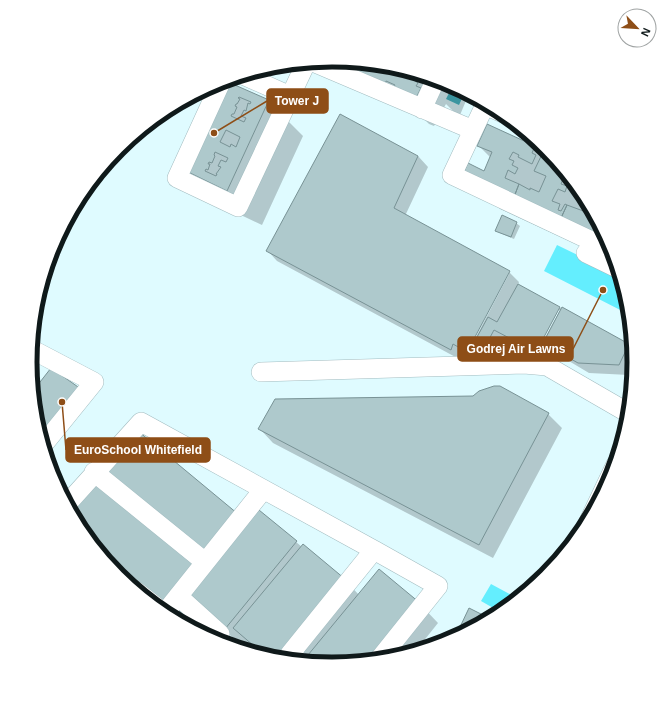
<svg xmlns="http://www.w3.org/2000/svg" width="665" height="725" font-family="Helvetica,sans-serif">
<rect width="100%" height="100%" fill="#dffbff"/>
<!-- green -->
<path fill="#64eefe" d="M557,245L621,276L629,304L630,315L544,271Z
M491,584L519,599L502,613L481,601Z"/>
<!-- water -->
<path fill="#4abbc8" d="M453,85L465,92L459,105L446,99Z"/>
<!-- shadow -->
<path fill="#0003" d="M333,60L392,66L448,83L463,91L468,96L460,115L454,112L446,104L434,126L429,124L421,116L420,118L338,80L297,63Z
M228,83L268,101L303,136L262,225L222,206L187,171Z
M186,99L184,104L181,102Z
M487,126L535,147L543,155L546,148L584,195L612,247L617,263L500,209L465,174L484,172L491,158L478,145Z
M418,156L428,167L405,216L509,272L519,282L518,285L628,345L634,351L635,362L629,375L589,373L552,351L546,362L535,356L560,310H557L533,355L505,339L498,352L486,345L477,362L466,356L509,274H507L464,355L463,354L461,360L277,261L267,250Z
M516,223L520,226L514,239L500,233L497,230Z
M548,414L562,428L493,558L273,443L260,429Z
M259,511L302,547L345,580L359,595L419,603L438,623L414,653L391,659L332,665L318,664L314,660L311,663L273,659L264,656L249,643L245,647L207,617L197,606L187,618H175L105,560L81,530L72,513L237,515Z
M470,609L490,620L467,632L461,627Z"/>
<!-- building -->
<path fill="#aec9cc" stroke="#789295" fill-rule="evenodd" d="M334,60L348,62L346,66Z
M348,62L392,66L410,72L408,76L418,83L416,86L421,88L417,96L393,89L395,85L386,81L385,84L346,66Z
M419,74L426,76L424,80L418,77Z
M228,82L269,100L227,191L186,171ZM239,97L251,102L250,104L248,103L246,111L244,110L241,116L246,118L244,122L231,116L232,114H234L237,107L235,106L236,104H237L240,99L238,98ZM226,130L240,137L236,147L231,144L230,147L220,142ZM215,152L228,158L226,162L221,160L218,166L221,167L216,174H217L216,176L205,171L206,169L208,170L210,164H208L209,162L212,163L215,156L214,155Z
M340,114L418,156L394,208L510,271L467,352L453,344L451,350L266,251Z
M487,124L535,146L532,153L536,155L532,164L518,157L519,155L513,152L509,159L514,161L512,165L518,168L515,174L508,170L505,178L519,184L514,197L463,174L468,163L484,171L492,152L477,146Z
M545,148L566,172L562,170L559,177L563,179L561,184L567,186L565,192L558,189L552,201L560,204L558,210L561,211L565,204L567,205L561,218L514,197L519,184L530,190V188L539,192L546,176L534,171Z
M589,204L609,241L561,218L567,205L586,212Z
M502,215L517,222L511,237L495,231Z
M518,284L560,307L536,352L494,330L487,343L477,337L488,317L497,322Z
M562,307L629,344L619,365L578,363L543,343Z
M51,368L81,389L40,436L36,421L33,391Z
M494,386H500L549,413L479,545L258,429L275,399L473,396L479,391Z
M138,431L238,514L205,554L105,471Z
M95,483L195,566L162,605L99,553L81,530L71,512Z
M259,510L297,541L225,629L187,597Z
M303,544L345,579L279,660L273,659L268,658L233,628Z
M379,569L420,603L371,661L332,665L318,664L308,655Z
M469,608L491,619L468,631L460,627Z
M179,611L216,641V642L173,619Z"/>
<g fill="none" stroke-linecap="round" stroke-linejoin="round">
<!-- minor casing -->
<g stroke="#a2bcc0" stroke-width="20">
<path id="minor" d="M313,62L473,130
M243,75L290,96
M221,82L177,178L238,207L306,63
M422,109L436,79
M503,113L485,105L452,175L613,251
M586,253L619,269
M31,349L94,382L43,445
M261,372L524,364L547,366L630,414
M94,472L205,562
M67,504L141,422L374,550
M589,521L616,464
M136,591L164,613
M178,596L220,634
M164,614L263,490
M300,662L290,654L374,550L438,586L378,661"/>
</g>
<!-- minor -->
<use href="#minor" stroke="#fff" stroke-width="19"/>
</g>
<!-- crop -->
<path d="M0 0H665V725H0ZM37 362a295 295 0 1 1 590 0a295 295 0 1 1-590 0Z" fill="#fff" fill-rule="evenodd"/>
<path fill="none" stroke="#0f191a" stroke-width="5" d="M37 362a295 295 0 1 1 590 0a295 295 0 1 1-590 0Z"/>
<!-- callouts -->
<path fill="none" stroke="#8e4e17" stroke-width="1.5" d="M214 133L267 101M603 290L573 349M62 402L66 450"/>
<g fill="#8e4e17" stroke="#fff" stroke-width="1.5">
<circle cx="214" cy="133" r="4"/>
<circle cx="603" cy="290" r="4"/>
<circle cx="62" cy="402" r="4"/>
</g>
<g fill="#8e4e17" stroke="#8e4e17" stroke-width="1.5">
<rect x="267" y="89" width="61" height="24" rx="4"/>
<rect x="458" y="337" width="115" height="24" rx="4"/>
<rect x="66" y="438" width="144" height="24" rx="4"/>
</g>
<g font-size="12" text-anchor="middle" font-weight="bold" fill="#fff">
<text x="297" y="105">Tower J</text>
<text x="516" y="353">Godrej Air Lawns</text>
<text x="138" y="454">EuroSchool Whitefield</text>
</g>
<!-- north arrow -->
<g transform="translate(637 28) rotate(115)"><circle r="19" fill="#ffffff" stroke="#9fa3a3"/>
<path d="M0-3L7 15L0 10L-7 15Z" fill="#8e4e17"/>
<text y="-6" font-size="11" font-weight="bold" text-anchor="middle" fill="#0f191a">N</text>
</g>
</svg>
